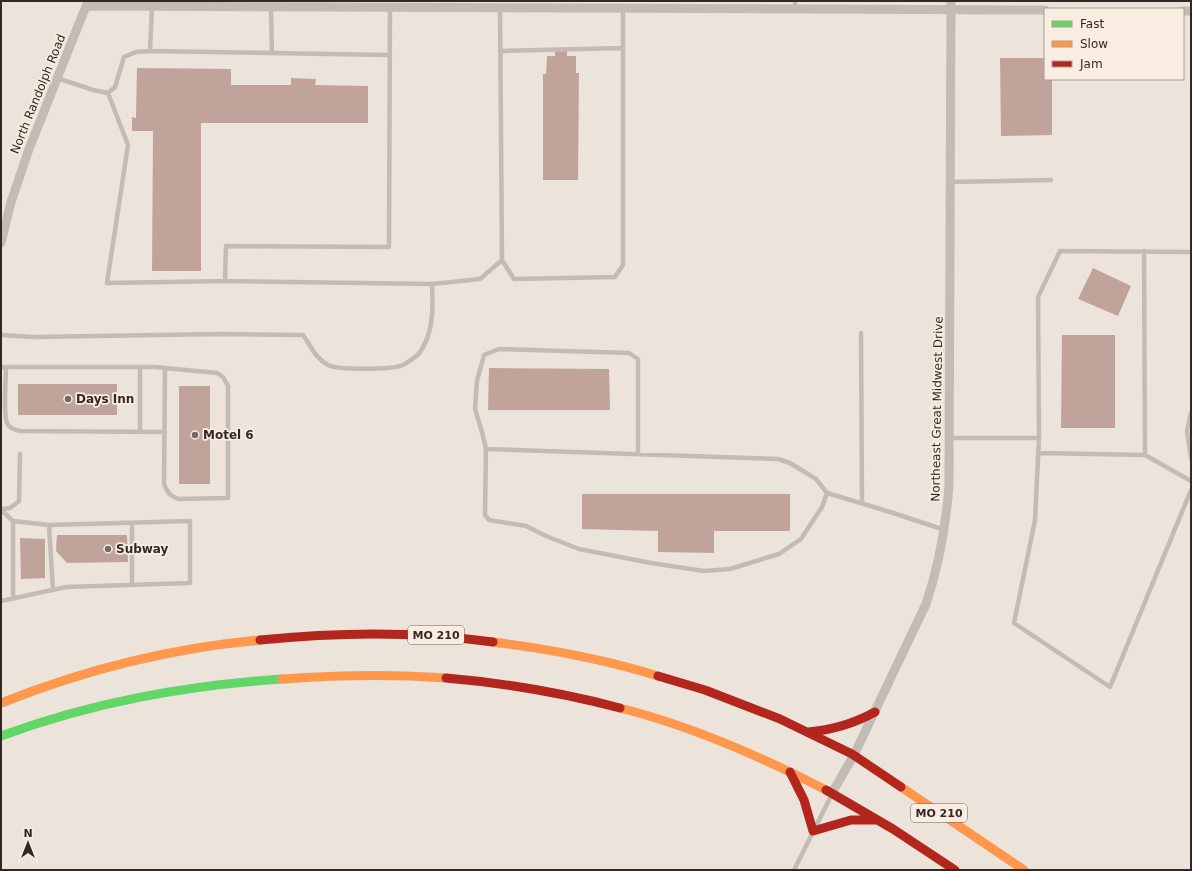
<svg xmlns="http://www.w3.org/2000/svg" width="1192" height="871" font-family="'DejaVu Sans',sans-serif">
<rect width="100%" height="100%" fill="#ece3db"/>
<!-- building -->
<path fill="#c0a49c" d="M555,51H567V56H576V73H579L578,180H543V74H546L547,56H555Z
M1000,58H1045V79H1052V135L1001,136Z
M137,68L231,69V85H291V78L316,79L315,85L368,86V123H201V271H152L153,131H132V117L136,118Z
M1093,268L1131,286L1118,316L1078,299Z
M1062,335H1115V428H1061Z
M489,368L609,369L610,410H488Z
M18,384H117V415H18Z
M179,386H210V484H179Z
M582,494H790V531H714V553L658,552V531L582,529Z
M57,535H127L128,562L67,563L56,551Z
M20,538L45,539V578L21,579Z"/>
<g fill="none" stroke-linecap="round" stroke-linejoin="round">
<!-- lane -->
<path stroke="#c4bbb5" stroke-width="4.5" d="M795,1V10
M271,7L272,53
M500,8L502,260L514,279L615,277L623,265V9
M150,51L152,6
M500,51L623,48
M57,78L93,90L108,93L115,87L124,57L136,52L150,51L390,55
M108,93L128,145L107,283L225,281L226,246L389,247L390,7
M950,182L1051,180
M1191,252L1060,251L1038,297L1039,438L1035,520L1014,623L1110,687L1191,490
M432,284L480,279L502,260
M861,333L862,503
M1,335L34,337L220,334L303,335C311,346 315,358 328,365C338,370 392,370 403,365C408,362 417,357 420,352C434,332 433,307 432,284L225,281
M1,367H155L217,373L223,377L228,386V498L178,499C170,496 167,492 164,484L165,368
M6,367C6,378 3,414 7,423C9,428 15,430 20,431L165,432
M1191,413L1187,431L1191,458
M140,432V367
M949,438H1039
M486,449L485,515L489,520L526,526L546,536L579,549L651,563L704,571L730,569L779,554L801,539L822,507L827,493
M1038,453L1145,455L1144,251
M638,454V359L629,353L499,349L484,355L477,381L475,409L482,432L486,449L778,459L790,463L816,479L827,493L887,511L945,530
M1145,455L1191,481
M1,509L10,508L19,501L20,454
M1,510L13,521L49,525L190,521V583L66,587L1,601
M13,521V599
M132,523V585
M49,525L53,590
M817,824L831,796
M794,870L812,834"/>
<!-- street -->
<path stroke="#c4bbb5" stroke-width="9" d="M86,6L1045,10
M1183,11H1191
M1,243L11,202L29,149L88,1
M832,793L854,755L926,604C939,565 946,526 949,485L951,1"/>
<!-- fast -->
<path stroke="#63d668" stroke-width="9" d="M1,736C93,702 184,686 282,679"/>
<!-- slow -->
<path stroke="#ff974d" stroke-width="9" d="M493,642C549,649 604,659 658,676
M282,679C337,675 391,674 446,678
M1,703C84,670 170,648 260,640
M620,708C692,726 760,756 826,790
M901,787L1024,870"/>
<!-- jam -->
<path stroke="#b3261e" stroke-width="9" d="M260,640C337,632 416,631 493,642
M658,676L705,690L780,719L852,754L901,787
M446,678C505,683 563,693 620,708
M808,732C833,730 853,724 875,712
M790,772L804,800L813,831L851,820H877
M826,790L893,829L955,870"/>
</g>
<!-- markers -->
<g fill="#746964" stroke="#f9ece1" stroke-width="1.5">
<circle cx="68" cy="399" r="4"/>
<circle cx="195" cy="435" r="4"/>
<circle cx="108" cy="549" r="4"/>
</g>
<g text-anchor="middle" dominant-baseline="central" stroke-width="3.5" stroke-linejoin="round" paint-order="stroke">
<!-- shield labels -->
<g fill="#f9ece1" stroke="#6e635d" stroke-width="1">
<rect x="408" y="626" width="56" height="18" rx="3"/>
<rect x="911" y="804" width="56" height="18" rx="3"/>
</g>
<g font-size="11" font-weight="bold" fill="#332824">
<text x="436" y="635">MO 210</text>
<text x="939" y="813">MO 210</text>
</g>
<!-- street labels -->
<g font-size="12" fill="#332824" stroke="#f9ece1">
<text transform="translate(38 94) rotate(-68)">North Randolph Road</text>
<text transform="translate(937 409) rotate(-89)">Northeast Great Midwest Drive</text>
</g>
<!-- poi labels -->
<g font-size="12" font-weight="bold" fill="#332824" stroke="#f9ece1" text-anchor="start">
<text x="76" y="399">Days Inn</text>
<text x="203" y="435">Motel 6</text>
<text x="116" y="549">Subway</text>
</g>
</g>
<!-- border -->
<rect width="1192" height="871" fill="none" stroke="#332824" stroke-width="4"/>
<!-- legend -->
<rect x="1044" y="8" width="140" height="72" fill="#f9ece1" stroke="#aa9e95"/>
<rect x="1052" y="21" width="20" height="6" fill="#63d668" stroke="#aa9e95"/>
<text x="1080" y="28" font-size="12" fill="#332824">Fast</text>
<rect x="1052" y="41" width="20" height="6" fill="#ff974d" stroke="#aa9e95"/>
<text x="1080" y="48" font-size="12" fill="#332824">Slow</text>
<rect x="1052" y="61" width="20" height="6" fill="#b3261e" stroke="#aa9e95"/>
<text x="1080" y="68" font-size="12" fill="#332824">Jam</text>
<!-- north arrow -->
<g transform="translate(28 843)" stroke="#f9ece1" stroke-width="3" paint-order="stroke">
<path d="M0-3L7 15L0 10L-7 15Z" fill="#332824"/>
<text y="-6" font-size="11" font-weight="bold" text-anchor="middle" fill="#332824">N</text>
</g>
</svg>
